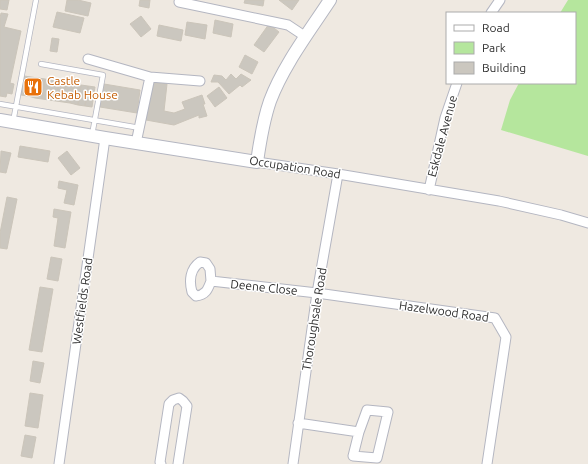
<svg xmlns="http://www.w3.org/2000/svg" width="588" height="464" font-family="Ubuntu,sans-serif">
<rect width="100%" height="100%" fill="#efe9e1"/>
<!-- green -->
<path fill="#b5e69d" d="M568,0H588V156L501,130L510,100L519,83H575V13H560Z"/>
<!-- building -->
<path fill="#cbc7bf" stroke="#cbc5ba" d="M0,0H9L7,10L0,9Z
M67,0H78L91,3L88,16L65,11Z
M140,0H150L149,8L139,6Z
M245,0H264L263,6L244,3Z
M279,0H299L292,10Z
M57,12L84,18L80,33L53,27Z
M1,13L8,14L4,27L21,31L10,83L14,84L12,94L7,93L6,97L0,96V18Z
M141,16L151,29L141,37L130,24Z
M215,20L233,24L231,37L213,33Z
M187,22L207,25L205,39L185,35Z
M269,24L279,32L264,52L254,45Z
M159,25L183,30L181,41L157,36Z
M52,38L59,39L57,52L50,51Z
M245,55L258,62L252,74L239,67Z
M231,74L236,79L241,74L251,80L242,87L240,85L229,94L218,82H211L214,75L222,76L226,80Z
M24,76L31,77L28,96L21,95Z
M31,77L38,78L35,98L28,96Z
M38,78L45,79L42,99L35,98Z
M45,79L59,82L56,101L42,99Z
M59,82L66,83L63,102L56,101Z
M153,82L167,84L164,111L174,113L185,109L182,102L202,95L205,104H203L207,116L199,118V115L174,125L146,120Z
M66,83L74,84L70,103L63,102Z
M74,84L81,85L78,105L70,103Z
M104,84L140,90L137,113L100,107Z
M81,85L88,86L85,106L78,105Z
M88,86L95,87L92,107L85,106Z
M219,87L227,98L215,107L207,96Z
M20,146L50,151L48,162L18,157Z
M1,151L11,153L6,173L0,172Z
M67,151L80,168L71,175L58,158Z
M59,181L78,185L74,205L64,203L67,190L58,188Z
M7,197L17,199L7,249L0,248V233Z
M54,209L71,212L65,248L54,246L58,218L53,217Z
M51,257L62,259L58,281L47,279Z
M40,287L53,289L42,352L29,350Z
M33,361L44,363L40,383L30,381Z
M30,393L43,395L38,428L25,426Z
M25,435L36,437L32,458L21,456Z"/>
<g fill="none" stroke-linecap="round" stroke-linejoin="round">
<!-- service casing -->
<g stroke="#b4b6c1" stroke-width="6">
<path id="service" d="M41,64L103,75L92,135
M0,104L140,128
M13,122L36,0"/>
</g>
<!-- minor casing -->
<g stroke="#b4b6c1" stroke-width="11">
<path id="minor" d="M179,2L288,25L306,37
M491,13L500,0
M88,59L150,77L136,143
M150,77L200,81
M257,162L338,174L499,201L561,215L588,223
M429,190L445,118L457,83
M211,281L210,269L206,263L200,262C190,269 189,281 192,292L196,296C206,295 208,289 211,281L317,293L495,318L506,337L487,464
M298,423L359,432L367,410L388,412L377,458L353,456L359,432
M59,464L105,138
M161,464L160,462L169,404L173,400L179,398L183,401L187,406L178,464
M293,464L317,293L338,174"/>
</g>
<!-- tertiary casing -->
<g stroke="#b4b6c1" stroke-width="14">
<path id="tertiary" d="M0,120L105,138L257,162C260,141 263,121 270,101C283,66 309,32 330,0"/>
</g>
<!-- service -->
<use href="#service" stroke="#fff" stroke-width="4.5"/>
<!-- minor -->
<use href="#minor" stroke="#fff" stroke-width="9"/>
<!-- tertiary -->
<use href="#tertiary" stroke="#fff" stroke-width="12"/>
</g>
<!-- icons -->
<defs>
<g id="restaurant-square" transform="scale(1)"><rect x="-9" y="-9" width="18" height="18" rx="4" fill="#e8710a" stroke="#fff"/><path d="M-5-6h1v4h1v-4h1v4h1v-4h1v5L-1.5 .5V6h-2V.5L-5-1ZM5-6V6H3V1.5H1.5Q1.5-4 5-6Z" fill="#fff"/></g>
</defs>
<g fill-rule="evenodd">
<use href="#restaurant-square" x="33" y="87"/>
</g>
<g text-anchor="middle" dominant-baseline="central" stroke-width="3" stroke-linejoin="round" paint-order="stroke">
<!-- food labels -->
<g font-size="12" fill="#c56008" stroke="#fff" text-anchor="start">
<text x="47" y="80">Castle<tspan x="47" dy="14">Kebab House</tspan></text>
</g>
<!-- street labels -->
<g font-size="12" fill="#2e2e2e" stroke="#fff">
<text transform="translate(442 136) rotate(-75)">Eskdale Avenue</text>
<text transform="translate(295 167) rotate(9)">Occupation Road</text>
<text transform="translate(264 287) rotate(6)">Deene Close</text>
<text transform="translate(82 301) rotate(-82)">Westfields Road</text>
<text transform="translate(444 311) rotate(8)">Hazelwood Road</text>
<text transform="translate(314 319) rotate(-81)">Thoroughsale Road</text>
</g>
</g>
<!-- legend -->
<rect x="446" y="12" width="130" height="72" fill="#ffffff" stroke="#ababab"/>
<rect x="454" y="25" width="20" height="6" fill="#ffffff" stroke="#ababab"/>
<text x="482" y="32" font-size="12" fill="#2e2e2e">Road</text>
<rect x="454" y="42" width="20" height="12" fill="#b5e69d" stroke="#ababab"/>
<text x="482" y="52" font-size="12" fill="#2e2e2e">Park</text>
<rect x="454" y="62" width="20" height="12" fill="#cbc7bf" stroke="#ababab"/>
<text x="482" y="72" font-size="12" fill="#2e2e2e">Building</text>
</svg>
